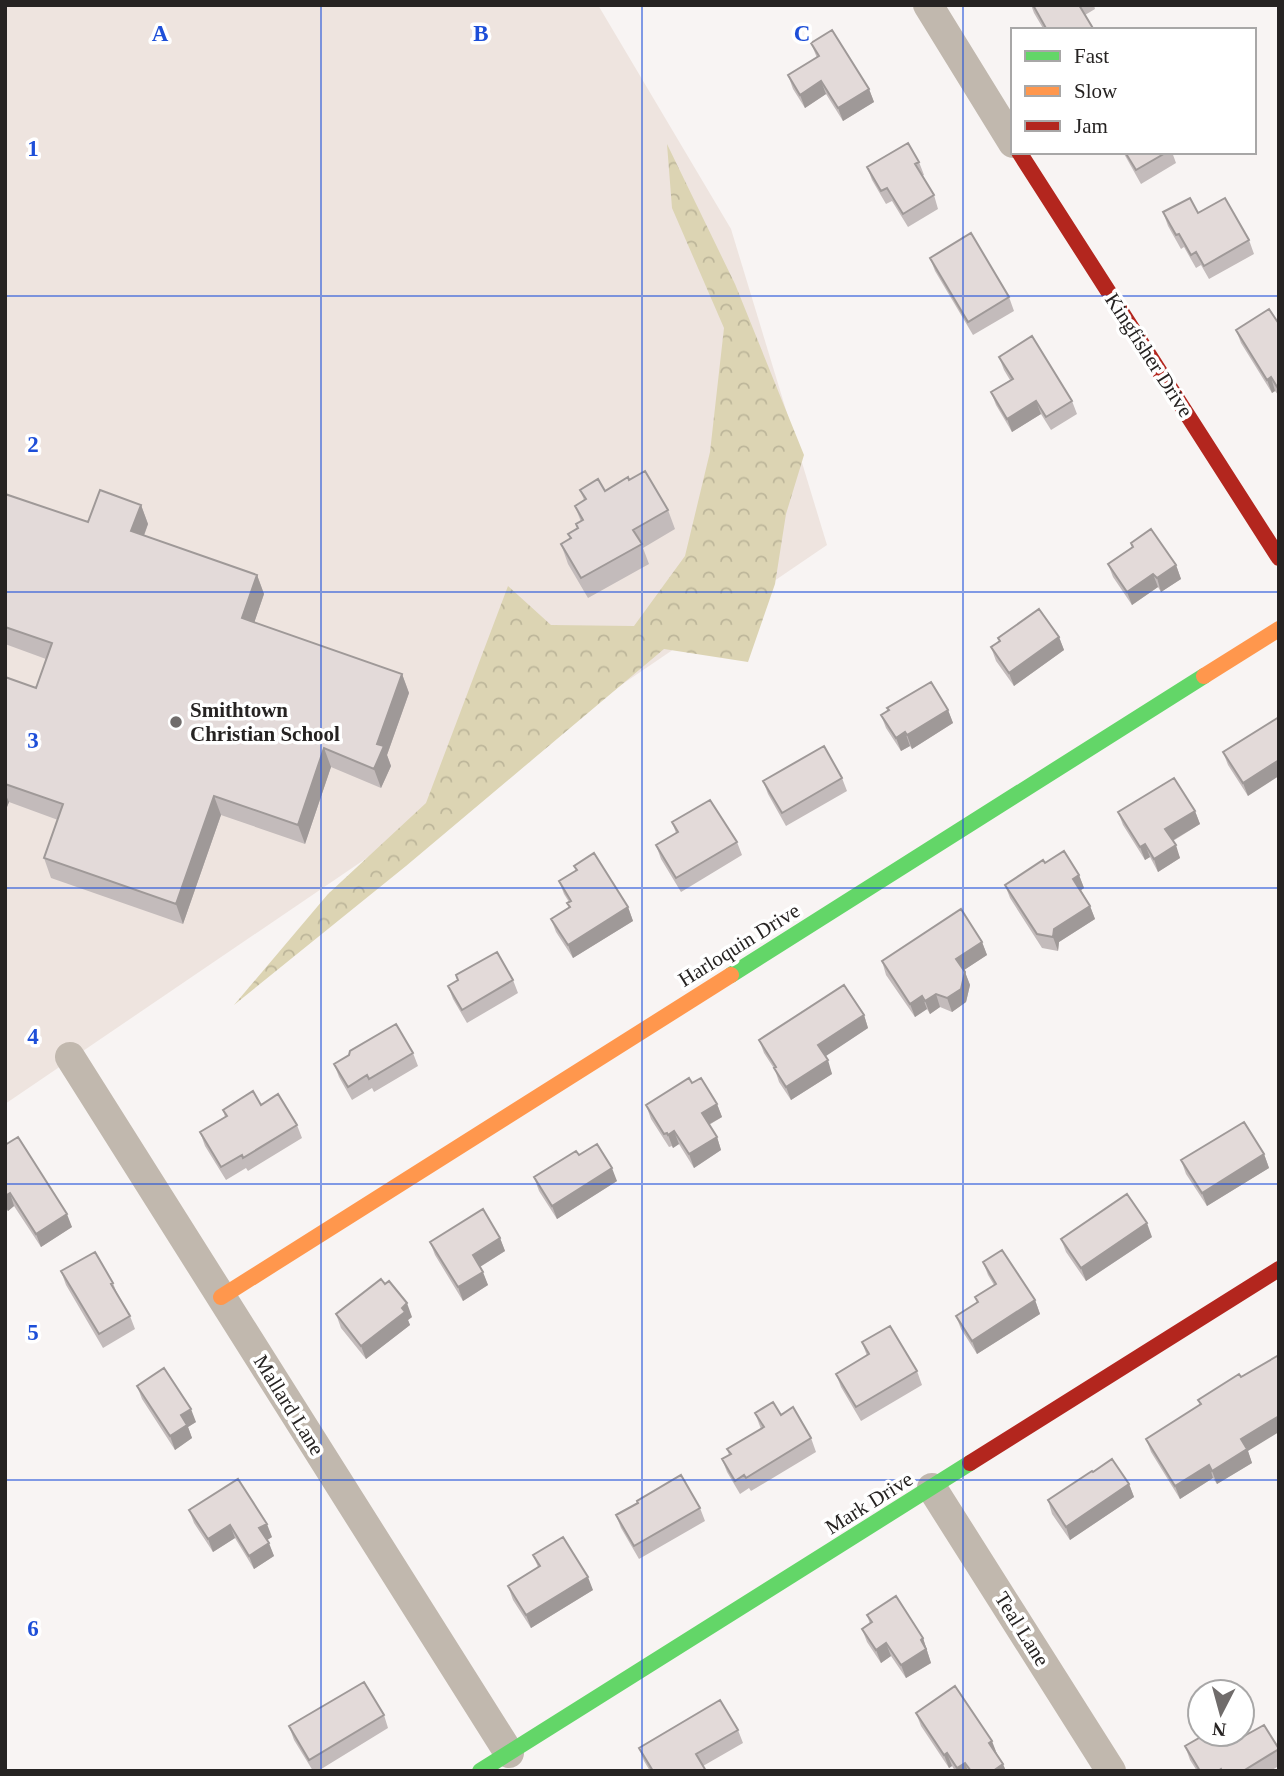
<svg xmlns="http://www.w3.org/2000/svg" width="1284" height="1776" font-family="'Times New Roman',serif">
<defs>
<pattern id="forest-crowns" width="20" height="18" patternUnits="userSpaceOnUse" patternTransform="scale(1.75)"><rect width="20" height="18" fill="#dcd4b3"/><path d="M2 6a3 3 0 1 1 6 0M12 15a3 3 0 1 1 6 0" fill="none" stroke="#bdb69a"/></pattern>
</defs>
<rect width="100%" height="100%" fill="#f8f4f3"/>
<!-- built -->
<path fill="#eee4df" d="M5,5H598L731,229L827,545L5,1104Z"/>
<!-- forest -->
<path fill="url(#forest-crowns)" d="M667,144L735,284L804,455L786,514L775,584L748,662L664,649L406,866L234,1005L328,894L426,803L508,586L551,625L634,626L685,556L710,452L724,328L672,208Z"/>
<g fill="none" stroke-linecap="round" stroke-linejoin="round">
<!-- street -->
<path stroke="#c1b8ae" stroke-width="30" d="M928,5L1013,143
M70,1057L509,1753
M932,1488L1111,1771"/>
<!-- fast -->
<path stroke="#63d668" stroke-width="16" d="M731,975L1204,676
M480,1771L970,1463"/>
<!-- slow -->
<path stroke="#ff974d" stroke-width="16" d="M1204,676L1279,629
M221,1297L731,975"/>
<!-- jam -->
<path stroke="#b3261e" stroke-width="16" d="M1019,152L1279,558
M970,1463L1279,1269"/>
</g>
<!-- wall -->
<path fill="#c3bbbb" d="M1031,5H1094L1095,9L1085,15L1094,30H1044L1034,13Z
M811,43L869,89L874,102L843,121L826,94L805,108L793,89L788,75L817,58Z
M1123,152H1172L1176,163L1141,184Z
M919,162L924,175L922,176L934,195L938,209L908,227L892,201L886,204L872,180L867,167Z
M1163,212L1198,213L1249,240L1254,254L1209,279L1201,265L1196,268L1184,247L1181,249L1168,226Z
M930,258L1009,297L1014,311L973,335L935,271Z
M1279,324V396L1275,391L1272,393L1241,343L1236,330Z
M999,357L1072,401L1077,414L1051,430L1041,414L1012,432L996,405L991,392L1010,380L1004,370Z
M629,480L668,510L675,529L643,548L649,564L588,598L568,564L561,544L570,539L568,534L577,529L576,524L581,522L575,506L584,500L580,490L605,491Z
M5,494L88,522L141,505L148,524L144,536L257,575L264,594L254,623L402,674L409,693L387,755L391,766L381,788L331,767L305,844L221,815L183,924L51,878L44,858L58,820L9,802L5,812V677L36,688L46,659L5,644Z
M1131,543L1176,565L1181,579L1161,592L1158,587L1132,605L1113,577L1108,564L1132,547Z
M1059,637L1064,650L1014,686L996,661L991,647L999,641L998,638Z
M948,710L953,723L912,749L910,746L901,751L886,728L881,715Z
M1279,717L1248,796L1228,765L1223,752Z
M842,778L847,791L786,826L768,794L763,781Z
M1195,811L1200,824L1173,841L1180,858L1158,872L1150,857L1145,860L1123,825L1118,812Z
M672,822L737,842L742,855L681,892L661,859L656,845L676,833Z
M1045,863L1079,875L1084,888L1081,890L1090,906L1095,919L1059,942L1058,951L1042,948L1010,898L1005,885Z
M574,866L628,907L633,921L573,958L556,932L551,919L569,908L567,903L569,902L564,894L559,881L576,871Z
M982,942L987,955L964,970L970,985L966,1002L952,1012L940,1007L930,1014L927,1009L915,1017L886,975L882,961Z
M456,975L513,980L518,993L467,1023L453,999L448,986L457,980Z
M864,1015L868,1028L825,1056L832,1074L791,1100L779,1082L775,1070L764,1053L759,1040Z
M413,1053L418,1066L374,1092L372,1088L352,1100L339,1077L334,1064Z
M692,1083L717,1104L722,1117L709,1125L717,1137L721,1150L694,1168L679,1144L673,1148L672,1146L669,1147L651,1119L646,1105Z
M261,1105L297,1125L302,1138L248,1171L246,1168L226,1180L205,1146L200,1132L225,1117L223,1110Z
M5,1145L72,1227L41,1247L14,1206L8,1211L5,1207Z
M1264,1154L1269,1168L1207,1206L1186,1174L1181,1160Z
M579,1155L617,1181L557,1219L539,1191L534,1177Z
M1152,1237L1086,1281L1066,1252L1061,1239Z
M500,1238L505,1251L480,1267L488,1285L463,1301L435,1255L430,1242Z
M983,1262L1035,1300L1040,1314L977,1354L961,1329L956,1316L977,1303L975,1297L994,1285L988,1275Z
M61,1271L113,1283L118,1296L130,1316L135,1329L103,1348L66,1285Z
M336,1314L412,1317L408,1320L410,1325L366,1359L341,1328Z
M862,1342L917,1371L922,1385L861,1421L841,1387L836,1374L867,1356Z
M1241,1377L1248,1451L1252,1463L1217,1484L1213,1478L1180,1499L1151,1452L1146,1439L1200,1405L1198,1400Z
M137,1386L196,1422L188,1427L192,1438L175,1450L142,1399Z
M755,1413L781,1415L811,1438L816,1452L751,1491L749,1488L740,1494L727,1472L722,1459L729,1455L727,1449L761,1429Z
M1093,1472L1129,1484L1134,1497L1070,1540L1052,1514L1048,1500Z
M637,1503L700,1508L705,1521L639,1559L621,1528L616,1515Z
M189,1510L272,1537L267,1540L274,1556L254,1569L235,1538L213,1552L194,1523Z
M533,1555L593,1590L531,1628L513,1600L508,1586L538,1567Z
M867,1615L923,1638L931,1663L906,1678L891,1656L881,1663L867,1642L862,1629L870,1624Z
M916,1713L997,1754L1006,1771H955L952,1766L949,1768L921,1726Z
M384,1715L388,1728L318,1771H313L294,1740L289,1726Z
M738,1730L743,1743L703,1766L706,1771H650L644,1761L639,1748Z
M1228,1745L1279,1749V1766L1270,1771H1197L1190,1760L1185,1746Z"/>
<!-- shaded-wall -->
<path fill="#9f9998" d="M821,81L826,94L805,108L800,95Z
M869,89L874,102L843,121L838,108Z
M1271,377L1275,391L1272,393L1267,380Z
M1036,401L1041,414L1012,432L1007,419Z
M141,505L148,524L138,551L131,531Z
M1176,565L1181,579L1161,592L1157,578Z
M1153,574L1158,587L1132,605L1127,592Z
M257,575L264,594L249,638L242,618Z
M1059,637L1064,650L1014,686L1009,673Z
M402,674L409,693L387,755L391,766L381,788L374,769L377,744Z
M948,710L953,723L912,749L907,735Z
M905,732L910,746L901,751L896,738Z
M324,748L331,767L305,844L298,825Z
M1279,760V776L1248,796L1243,783Z
M5,793L9,802L5,812Z
M214,796L221,815L183,924L176,904Z
M1195,811L1200,824L1170,842L1165,829Z
M1145,844L1150,857L1145,860L1140,847Z
M1176,845L1180,858L1158,872L1154,859Z
M1079,875L1084,888L1078,892L1073,879Z
M1090,906L1095,919L1059,942L1058,951L1053,937L1054,929Z
M628,907L633,921L573,958L568,945Z
M982,942L987,955L961,972L956,959Z
M965,972L970,985L966,1002L952,1012L947,998Z
M936,994L940,1007L930,1014L925,1001Z
M922,996L927,1009L915,1017L910,1004Z
M864,1015L868,1028L823,1058L818,1045Z
M828,1060L832,1074L791,1100L786,1087Z
M717,1104L722,1117L706,1126L702,1113Z
M674,1131L679,1144L673,1148L668,1135Z
M717,1137L721,1150L694,1168L689,1154Z
M1264,1154L1269,1168L1207,1206L1202,1193Z
M612,1168L617,1181L557,1219L552,1206Z
M10,1193L14,1206L8,1211L5,1205V1196Z
M67,1214L72,1227L41,1247L36,1234Z
M1147,1223L1152,1237L1086,1281L1081,1268Z
M500,1238L505,1251L478,1268L473,1255Z
M483,1272L488,1285L463,1301L458,1287Z
M1035,1300L1040,1314L977,1354L972,1341Z
M407,1303L412,1317L408,1320L410,1325L366,1359L361,1346Z
M191,1409L196,1422L188,1427L192,1438L175,1450L170,1436L181,1415Z
M1279,1416V1432L1248,1451L1252,1463L1217,1484L1212,1471L1241,1439Z
M1209,1465L1213,1478L1180,1499L1175,1486Z
M1129,1484L1134,1497L1070,1540L1066,1527Z
M267,1524L272,1537L264,1542L259,1528Z
M230,1525L235,1538L213,1552L208,1539Z
M269,1543L274,1556L254,1569L249,1556Z
M588,1577L593,1590L531,1628L526,1615Z
M923,1638L931,1663L906,1678L901,1665L921,1640Z
M886,1643L891,1656L881,1663L876,1650Z
M992,1741L997,1754L989,1743Z
M947,1753L952,1766L949,1768L944,1755Z
M965,1763L968,1771H958L957,1768Z
M1003,1764L1006,1771H993Z"/>
<!-- building -->
<path fill="#e3dad9" stroke="#9f9998" stroke-width="2" d="M1033,5H1079L1094,30H1047Z
M832,30L869,89L838,108L821,81L800,95L788,75L819,56L811,43Z
M908,143L919,162L915,164L934,195L903,214L887,188L881,191L867,167Z
M1125,152H1167L1136,170Z
M1190,198L1198,213L1225,198L1249,240L1204,266L1196,252L1191,255L1179,234L1176,235L1163,212Z
M971,233L1009,297L968,322L930,258Z
M1269,309L1279,324V390L1271,377L1267,380L1236,330Z
M1032,336L1072,401L1046,417L1036,401L1007,419L991,392L1013,379L999,357Z
M645,471L668,510L633,530L642,544L581,578L561,544L571,538L568,534L578,528L576,524L583,520L575,506L586,499L580,490L598,479L605,491L628,477L629,480Z
M100,490L141,505L131,531L257,575L242,618L402,674L377,744L384,746L374,769L324,748L298,825L214,796L176,904L44,858L63,804L5,784V677L36,688L52,643L5,627V494L88,522Z
M1151,529L1176,565L1157,578L1153,574L1127,592L1108,564L1133,547L1131,543Z
M1039,609L1059,637L1009,673L991,647L1000,641L998,638Z
M931,682L948,710L907,735L905,732L896,738L881,715L889,710L887,708Z
M1279,717V760L1243,783L1223,752Z
M824,746L842,778L782,813L763,781Z
M1174,778L1195,811L1165,829L1176,845L1154,859L1145,844L1140,847L1118,812Z
M710,800L737,842L676,878L656,845L678,832L672,822Z
M1064,851L1079,875L1073,879L1090,906L1054,929L1053,937L1037,934L1005,885L1043,860L1045,863Z
M594,853L628,907L568,945L551,919L570,907L567,903L571,901L559,881L577,870L574,866Z
M961,909L982,942L956,959L965,972L961,989L947,998L936,994L925,1001L922,996L910,1004L882,961Z
M497,952L513,980L462,1010L448,986L458,980L456,975Z
M844,985L864,1015L818,1045L828,1060L786,1087L774,1068L776,1067L759,1040Z
M396,1024L413,1053L369,1079L367,1075L348,1087L334,1064L349,1055L350,1051Z
M689,1078L692,1083L701,1078L717,1104L702,1113L717,1137L689,1154L674,1131L668,1135L667,1133L664,1134L646,1105Z
M253,1091L261,1105L278,1094L297,1125L243,1158L242,1155L221,1167L200,1132L227,1116L223,1110Z
M1244,1122L1264,1154L1202,1193L1181,1160Z
M18,1137L67,1214L36,1234L10,1193L5,1196V1145Z
M597,1144L612,1168L552,1206L534,1177L576,1151L579,1155Z
M1127,1194L1147,1223L1081,1268L1061,1239Z
M483,1209L500,1238L473,1255L483,1272L458,1287L430,1242Z
M1002,1250L1035,1300L972,1341L956,1316L978,1302L975,1297L996,1284L983,1262Z
M95,1252L113,1283L111,1284L130,1316L99,1334L61,1271Z
M381,1279L385,1284L389,1281L407,1303L402,1308L405,1312L361,1346L336,1314Z
M890,1326L917,1371L856,1407L836,1374L869,1354L862,1342Z
M1279,1355V1416L1241,1439L1247,1449L1212,1471L1209,1465L1175,1486L1146,1439L1201,1404L1198,1400L1239,1374L1241,1377Z
M164,1368L191,1409L181,1415L187,1425L170,1436L137,1386Z
M773,1402L781,1415L793,1407L811,1438L746,1478L744,1475L735,1481L722,1459L731,1454L727,1449L764,1427L755,1413Z
M1112,1459L1129,1484L1066,1527L1048,1500L1092,1471L1093,1472Z
M681,1475L700,1508L634,1546L616,1515L638,1503L637,1501Z
M238,1479L267,1524L259,1528L269,1543L249,1556L230,1525L208,1539L189,1510Z
M563,1537L588,1577L526,1615L508,1586L540,1566L533,1555Z
M896,1596L923,1638L921,1640L926,1649L901,1665L886,1643L876,1650L862,1629L872,1622L867,1615Z
M364,1682L384,1715L309,1760L289,1726Z
M955,1686L992,1741L989,1743L1003,1764L993,1771H971L965,1763L957,1768L947,1753L944,1755L916,1713Z
M720,1700L738,1730L696,1754L706,1771H653L639,1748Z
M1264,1725L1279,1749L1243,1771H1222L1221,1769L1218,1771H1200L1185,1746L1206,1734H1221L1228,1745Z"/>
<!-- grid -->
<path fill="none" stroke="#1d4ed8" stroke-width="2" stroke-opacity="0.55" d="M321,5V1771M642,5V1771M963,5V1771M5,296H1279M5,592H1279M5,888H1279M5,1184H1279M5,1480H1279"/>
<!-- markers -->
<circle fill="#706c6b" stroke="#fff" stroke-width="2.5" cx="176" cy="722" r="7"/>
<g text-anchor="middle" dominant-baseline="central" stroke-width="7" stroke-linejoin="round" paint-order="stroke">
<!-- street labels -->
<g font-size="21" fill="#262322" stroke="#fff">
<text transform="translate(1149 355) rotate(57)">Kingfisher Drive</text>
<text transform="translate(739 945) rotate(-32)">Harloquin Drive</text>
<text transform="translate(289 1405) rotate(58)">Mallard Lane</text>
<text transform="translate(869 1503) rotate(-32)">Mark Drive</text>
<text transform="translate(1022 1629) rotate(58)">Teal Lane</text>
</g>
<!-- poi labels -->
<g font-size="21" font-weight="bold" fill="#262322" stroke="#fff" text-anchor="start">
<text x="190" y="710">Smithtown<tspan x="190" dy="24">Christian School</tspan></text>
</g>
</g>
<g font-size="23" text-anchor="middle" font-weight="bold" fill="#1d4ed8" stroke="#fff" stroke-width="7" stroke-linejoin="round" paint-order="stroke">
<text x="160" y="41">A</text>
<text x="481" y="41">B</text>
<text x="802" y="41">C</text>
<text x="33" y="156">1</text>
<text x="33" y="452">2</text>
<text x="33" y="748">3</text>
<text x="33" y="1044">4</text>
<text x="33" y="1340">5</text>
<text x="33" y="1636">6</text>
</g>
<!-- border -->
<rect width="1284" height="1776" fill="none" stroke="#262322" stroke-width="14"/>
<!-- legend -->
<rect x="1011" y="28" width="245" height="126" fill="#ffffff" stroke="#a8a7a7" stroke-width="2"/>
<rect x="1025" y="51" width="35" height="10" fill="#63d668" stroke="#a8a7a7" stroke-width="2"/>
<text x="1074" y="63" font-size="21" fill="#262322">Fast</text>
<rect x="1025" y="86" width="35" height="10" fill="#ff974d" stroke="#a8a7a7" stroke-width="2"/>
<text x="1074" y="98" font-size="21" fill="#262322">Slow</text>
<rect x="1025" y="121" width="35" height="10" fill="#b3261e" stroke="#a8a7a7" stroke-width="2"/>
<text x="1074" y="133" font-size="21" fill="#262322">Jam</text>
<!-- north arrow -->
<g transform="translate(1221 1713) rotate(186)"><circle r="33" fill="#ffffff" stroke="#a8a7a7" stroke-width="2"/>
<path d="M0-5L12 26L0 18L-12 26Z" fill="#706c6b"/>
<text y="-10" font-size="19" font-weight="bold" text-anchor="middle" fill="#262322">N</text>
</g>
</svg>
